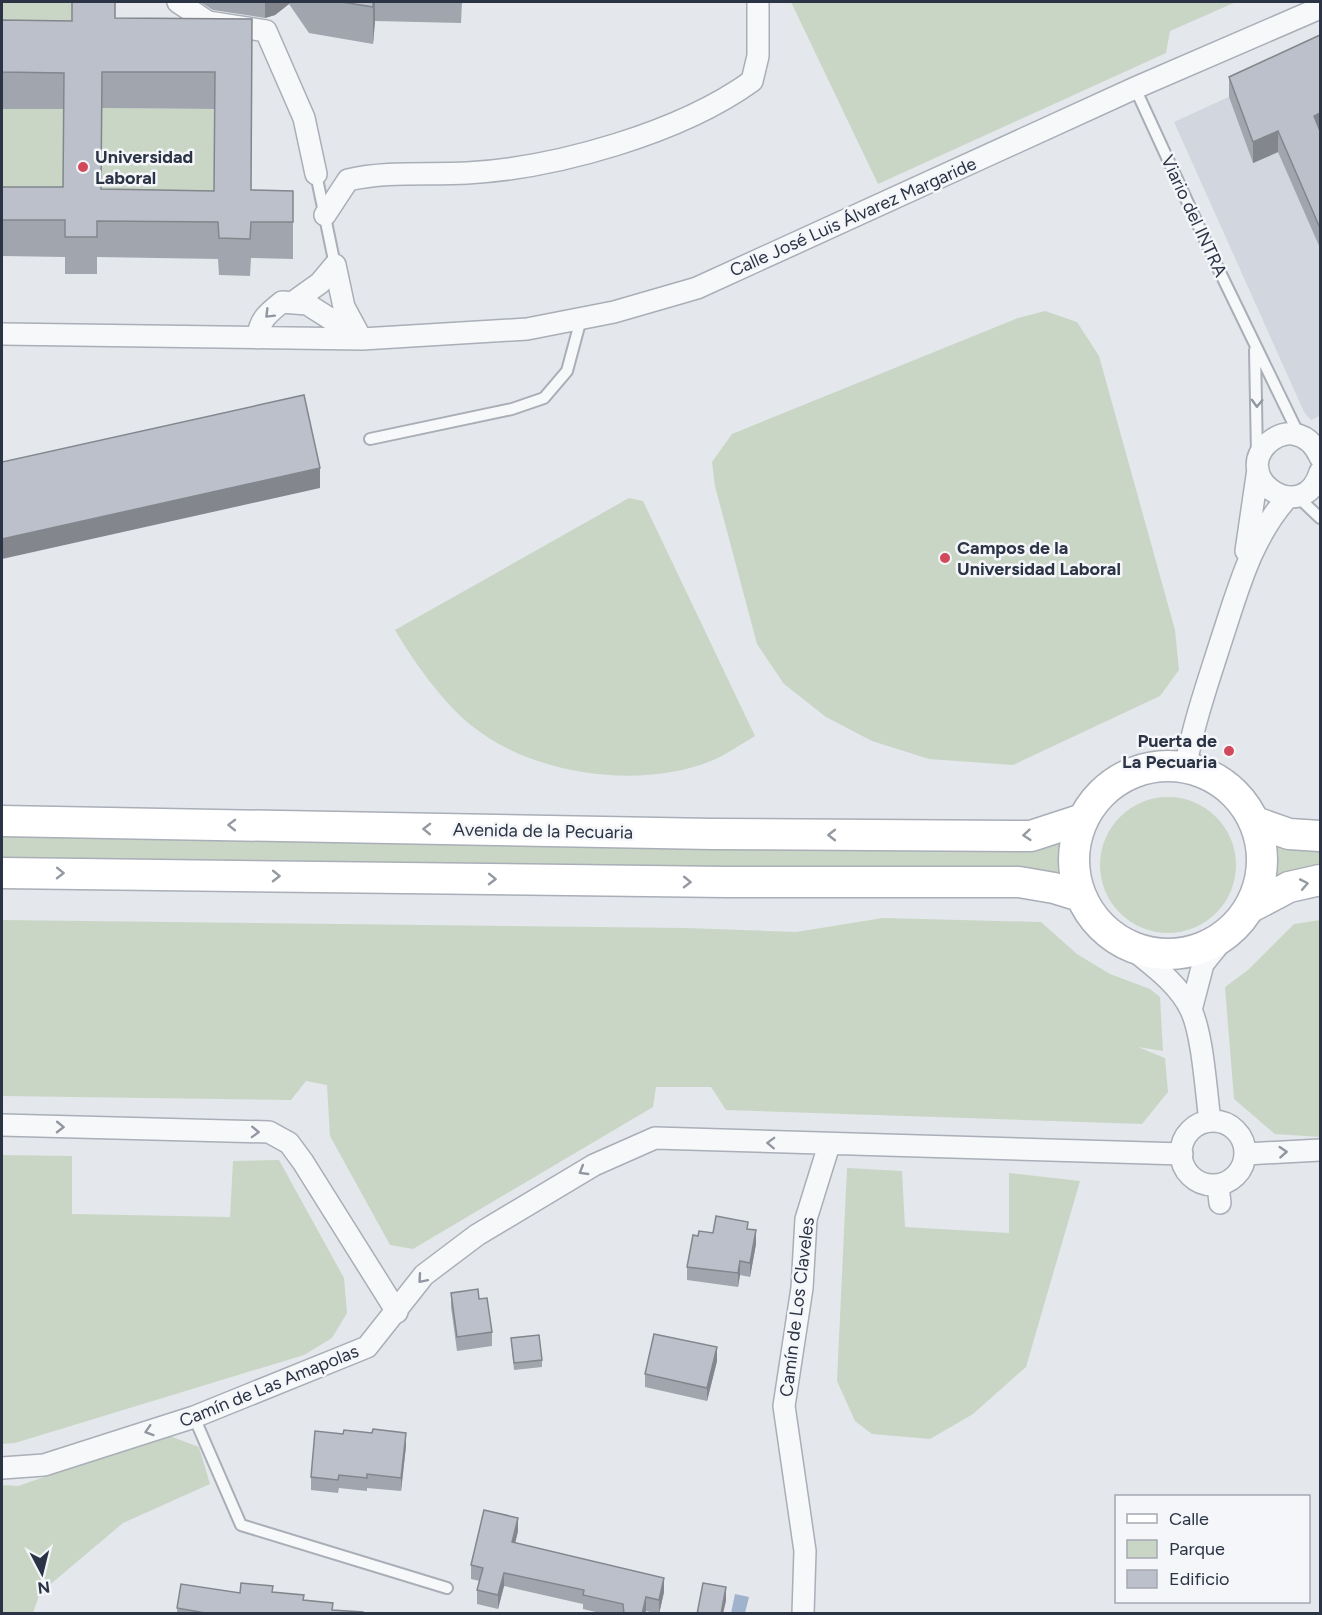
<svg xmlns="http://www.w3.org/2000/svg" width="1322" height="1615" font-family="Figtree,sans-serif">
<rect width="100%" height="100%" fill="#e4e7ec"/>
<!-- built -->
<path fill="#d2d6de" d="M1320,55V416L1311,420L1304,412L1174,122Z"/>
<!-- green -->
<path fill="#c9d6c5" d="M2,2H72V57H2Z
M791,2H1236L1170,31L1166,53L878,184Z
M102,108L215,109L214,227L101,226Z
M2,109H64L63,224H2Z
M1045,311L1077,322L1099,356L1175,630L1179,670L1160,696L1013,765L929,759L872,741L826,717L784,684L757,644L715,486L712,462L732,434L1018,318Z
M629,498L643,501L755,736C741,744 726,755 711,761C639,790 533,775 472,726C444,704 413,661 395,630Z
M1100 865a68 68 0 1 1 136 0a68 68 0 1 1-136 0Z
M1083,819C1070,848 1072,865 1080,896L2,873V821L1031,836Z
M1255,822L1320,836V880L1251,907C1263,871 1264,859 1255,822Z
M883,918L1041,922L1077,954L1110,974L1150,989L1160,997L1163,1051L1138,1047L1165,1058L1168,1092L1142,1124L726,1110L711,1087H656L653,1107L413,1249L390,1245L330,1136L327,1085L306,1081L291,1100L2,1096V920L685,928L796,932Z
M1320,920V1137L1275,1134L1234,1099L1225,987L1248,970L1294,924Z
M2,1155L72,1156V1214L230,1217L233,1161L279,1160L344,1278L347,1313L332,1338L304,1355L15,1443L2,1444Z
M847,1168L902,1171L905,1227L1009,1233V1173L1080,1181L1026,1367L973,1414L930,1439L872,1434L855,1421L837,1381Z
M167,1435L199,1447L210,1484L123,1523L40,1593L33,1613L2,1614V1485L18,1486Z"/>
<!-- water -->
<path fill="#9fb4cc" d="M735,1594L749,1597L745,1613H731Z"/>
<g fill="none" stroke-linecap="round" stroke-linejoin="round">
<!-- lane casing -->
<g stroke="#a9aeb7" stroke-width="14">
<path id="lane" d="M1135,88L1217,266L1299,435
M316,174L335,265
M1255,350L1257,455
M370,439L512,409L544,398L567,371L581,319
M1297,496L1320,518
M194,1417L241,1525L447,1588"/>
</g>
<!-- street casing -->
<g stroke="#a9aeb7" stroke-width="24">
<path id="street" d="M178,2L208,22L266,31L304,118L316,174
M325,215L348,180C387,171 427,175 467,173C556,168 680,133 752,81L758,56V2
M335,265L344,307L358,333
M292,303L320,283L335,265
M2,334L362,339L527,329L614,312L697,288L1135,88L1320,8
M258,338C259,320 268,313 282,302L307,304L362,339
M1320,457C1315,445 1307,436 1293,434C1284,433 1275,437 1268,443C1230,479 1304,527 1320,472
M1246,551L1258,469
M1186,764C1194,722 1208,682 1221,641C1238,590 1251,538 1288,497
M1126,944C1149,963 1178,982 1191,1010C1203,1036 1206,1092 1210,1121
M1191,1010L1203,964L1224,938
M1181 1153a32 32 0 1 1 64 0a32 32 0 1 1-64 0Z
M2,1125L269,1132L289,1143L303,1162L397,1312
M1246,1154L1320,1150
M1218,1185L1220,1203
M2,1468L44,1465L194,1417L367,1347L424,1275L477,1235L594,1165L655,1138L1182,1154
M803,1614L805,1551L784,1406L802,1288L806,1219L829,1145"/>
</g>
<!-- secondary casing -->
<g stroke="#a9aeb7" stroke-width="33">
<path id="secondary" d="M1074 860a94 94 0 1 1 188 0a94 94 0 1 1-188 0Z
M2,821L712,834L1031,836L1083,819
M1255,822L1289,834L1320,836
M2,873L726,882H1019L1054,888L1080,896
M1251,907L1289,887L1320,880"/>
</g>
<!-- lane -->
<use href="#lane" stroke="#f7f8fa" stroke-width="10"/>
<!-- street -->
<use href="#street" stroke="#f7f8fa" stroke-width="21"/>
<!-- secondary -->
<use href="#secondary" stroke="#fff" stroke-width="30"/>
</g>
<!-- wall -->
<path fill="#a1a5ae" fill-rule="evenodd" d="M200,2H462L461,23L375,21L373,44L309,33L289,4L275,15L265,18L213,10Z
M115,18L252,19L251,190L293,191V259L251,258L250,276L219,275L218,259L97,257V274H65V257L2,256V187H63L64,109H2V20L72,21ZM102,108L215,109L214,191L101,189Z
M1320,35V248L1278,152L1253,163L1229,97V77Z
M748,1229L756,1244L750,1277L740,1275L738,1287L687,1280V1267L698,1236L713,1233Z
M451,1293L479,1299L492,1332V1346L457,1351L451,1307Z
M511,1338L542,1360V1367L514,1370Z
M717,1361L707,1401L645,1387V1374Z
M406,1446L401,1491L367,1488V1491L339,1488L338,1493L311,1490V1477Z
M518,1531L515,1543L664,1592L659,1614L646,1611L645,1614H604L583,1609V1604L504,1586L498,1609L477,1604V1590L480,1581L471,1579V1565Z
M273,1592L304,1600L333,1610L363,1614H177V1608L240,1593Z"/>
<!-- shaded-wall -->
<path fill="#83868d" d="M265,2H289V4L275,15L265,18Z
M373,2H375V21L373,44Z
M1320,113V133L1314,116Z
M1278,131V152L1253,163V142Z
M320,468V488L2,559V539Z
M756,1230V1244L750,1277V1263Z
M740,1261V1275L738,1287V1273Z
M717,1347V1361L707,1401V1388Z
M406,1433V1446L401,1491V1478Z
M518,1518V1531L512,1556V1542Z
M504,1573V1586L498,1609V1595Z
M664,1578V1592L659,1614V1600Z
M726,1587V1601L723,1614H721Z
M646,1597V1611L645,1614H642Z"/>
<!-- building -->
<path fill="#bbc0ca" stroke="#83868d" stroke-width="1.5" fill-rule="evenodd" d="M72,2H115V18L252,19L251,190L293,191V222H251L250,239L219,238L218,222L97,221V237H65V220H2V187H63L64,73L2,72V20L72,21ZM102,72H215L214,191L101,189Z
M342,2H373V7Z
M1320,35V113L1314,116L1320,131V228L1278,131L1253,142L1229,77Z
M304,395L320,468L2,539V462Z
M716,1216L748,1222L747,1229L756,1230L750,1263L740,1261L738,1273L687,1267L693,1235L698,1236L699,1231L713,1233Z
M478,1289L479,1299L487,1298L492,1332L457,1337L451,1293Z
M654,1334L717,1347L707,1388L645,1374Z
M539,1335L542,1360L514,1363L511,1338Z
M373,1429L406,1433L401,1478L367,1474V1478L339,1475L338,1480L311,1477L315,1431L343,1434L344,1430L372,1433Z
M484,1510L518,1518L512,1542L664,1578L659,1600L646,1597L642,1614H624L623,1604L583,1595L584,1590L504,1573L498,1595L477,1590L483,1568L471,1565Z
M241,1583L273,1586L272,1592L304,1595L303,1600L333,1603L332,1610L363,1612V1614H211L177,1608L181,1584L240,1593Z
M703,1583L726,1587L721,1614H697Z"/>
<!-- one-way arrows -->
<defs><path id="oneway-chevron" d="M-2-3.5L2.5 0L-2 3.5" fill="none" stroke-width="1.6" stroke-linecap="round" stroke-linejoin="round" transform="scale(1.5)"/></defs>
<g stroke="#9196a0">
<use href="#oneway-chevron" transform="translate(269 314) rotate(135)"/>
<use href="#oneway-chevron" transform="translate(1257 403) rotate(92)"/>
<use href="#oneway-chevron" transform="translate(60 1127) rotate(1)"/>
<use href="#oneway-chevron" transform="translate(255 1132) rotate(2)"/>
<use href="#oneway-chevron" transform="translate(771 1143) rotate(-178)"/>
<use href="#oneway-chevron" transform="translate(1283 1152) rotate(-4)"/>
<use href="#oneway-chevron" transform="translate(583 1171) rotate(149)"/>
<use href="#oneway-chevron" transform="translate(422 1279) rotate(131)"/>
<use href="#oneway-chevron" transform="translate(149 1431) rotate(163)"/>
</g>
<g stroke="#959aa2">
<use href="#oneway-chevron" transform="translate(232 825) rotate(-179)"/>
<use href="#oneway-chevron" transform="translate(427 829) rotate(-179)"/>
<use href="#oneway-chevron" transform="translate(832 835) rotate(-180)"/>
<use href="#oneway-chevron" transform="translate(1027 835) rotate(175)"/>
<use href="#oneway-chevron" transform="translate(60 873) rotate(1)"/>
<use href="#oneway-chevron" transform="translate(276 876) rotate(1)"/>
<use href="#oneway-chevron" transform="translate(492 879) rotate(1)"/>
<use href="#oneway-chevron" transform="translate(687 882) rotate(1)"/>
<use href="#oneway-chevron" transform="translate(1304 884) rotate(-11)"/>
</g>
<!-- markers -->
<g fill="#d1495b" stroke="#f4f6f9" stroke-width="2">
<circle cx="83" cy="167" r="6"/>
<circle cx="945" cy="558" r="6"/>
<circle cx="1229" cy="751" r="6"/>
</g>
<g text-anchor="middle" dominant-baseline="central" stroke-width="5" stroke-linejoin="round" paint-order="stroke">
<!-- poi labels -->
<g font-size="18" font-weight="bold" fill="#2b3445" stroke="#f4f6f9" text-anchor="start">
<text x="95" y="157">Universidad<tspan x="95" dy="21">Laboral</tspan></text>
<text x="957" y="548">Campos de la<tspan x="957" dy="21">Universidad Laboral</tspan></text>
<text x="1217" y="741" text-anchor="end">Puerta de<tspan x="1217" dy="21">La Pecuaria</tspan></text>
</g>
<!-- street labels -->
<g font-size="18" fill="#2b3445" stroke="#f4f6f9">
<text transform="translate(1194 216) rotate(65)">Viario del INTRA</text>
<text transform="translate(853 217) rotate(-24)">Calle José Luis Álvarez Margaride</text>
<text transform="translate(543 831) rotate(1)">Avenida de la Pecuaria</text>
<text transform="translate(797 1307) rotate(-83)">Camín de Los Claveles</text>
<text transform="translate(269 1386) rotate(-22)">Camín de Las Amapolas</text>
</g>
</g>
<!-- border -->
<rect width="1322" height="1615" fill="none" stroke="#2b3445" stroke-width="6"/>
<!-- legend -->
<rect x="1115" y="1495" width="195" height="108" fill="#f4f6f9" stroke="#a4a8b1" stroke-width="1.5"/>
<rect x="1127" y="1514" width="30" height="9" fill="#ffffff" stroke="#a4a8b1" stroke-width="1.5"/>
<text x="1169" y="1525" font-size="18" fill="#2b3445">Calle</text>
<rect x="1127" y="1540" width="30" height="18" fill="#c9d6c5" stroke="#a4a8b1" stroke-width="1.5"/>
<text x="1169" y="1555" font-size="18" fill="#2b3445">Parque</text>
<rect x="1127" y="1570" width="30" height="18" fill="#bbc0ca" stroke="#a4a8b1" stroke-width="1.5"/>
<text x="1169" y="1585" font-size="18" fill="#2b3445">Edificio</text>
<!-- north arrow -->
<g transform="translate(42 1573) rotate(173)" stroke="#f4f6f9" stroke-width="4.5" paint-order="stroke">
<path d="M0-4.5L10 22L0 15L-10 22Z" fill="#2b3445"/>
<text y="-9" font-size="16" font-weight="bold" text-anchor="middle" fill="#2b3445">N</text>
</g>
</svg>
